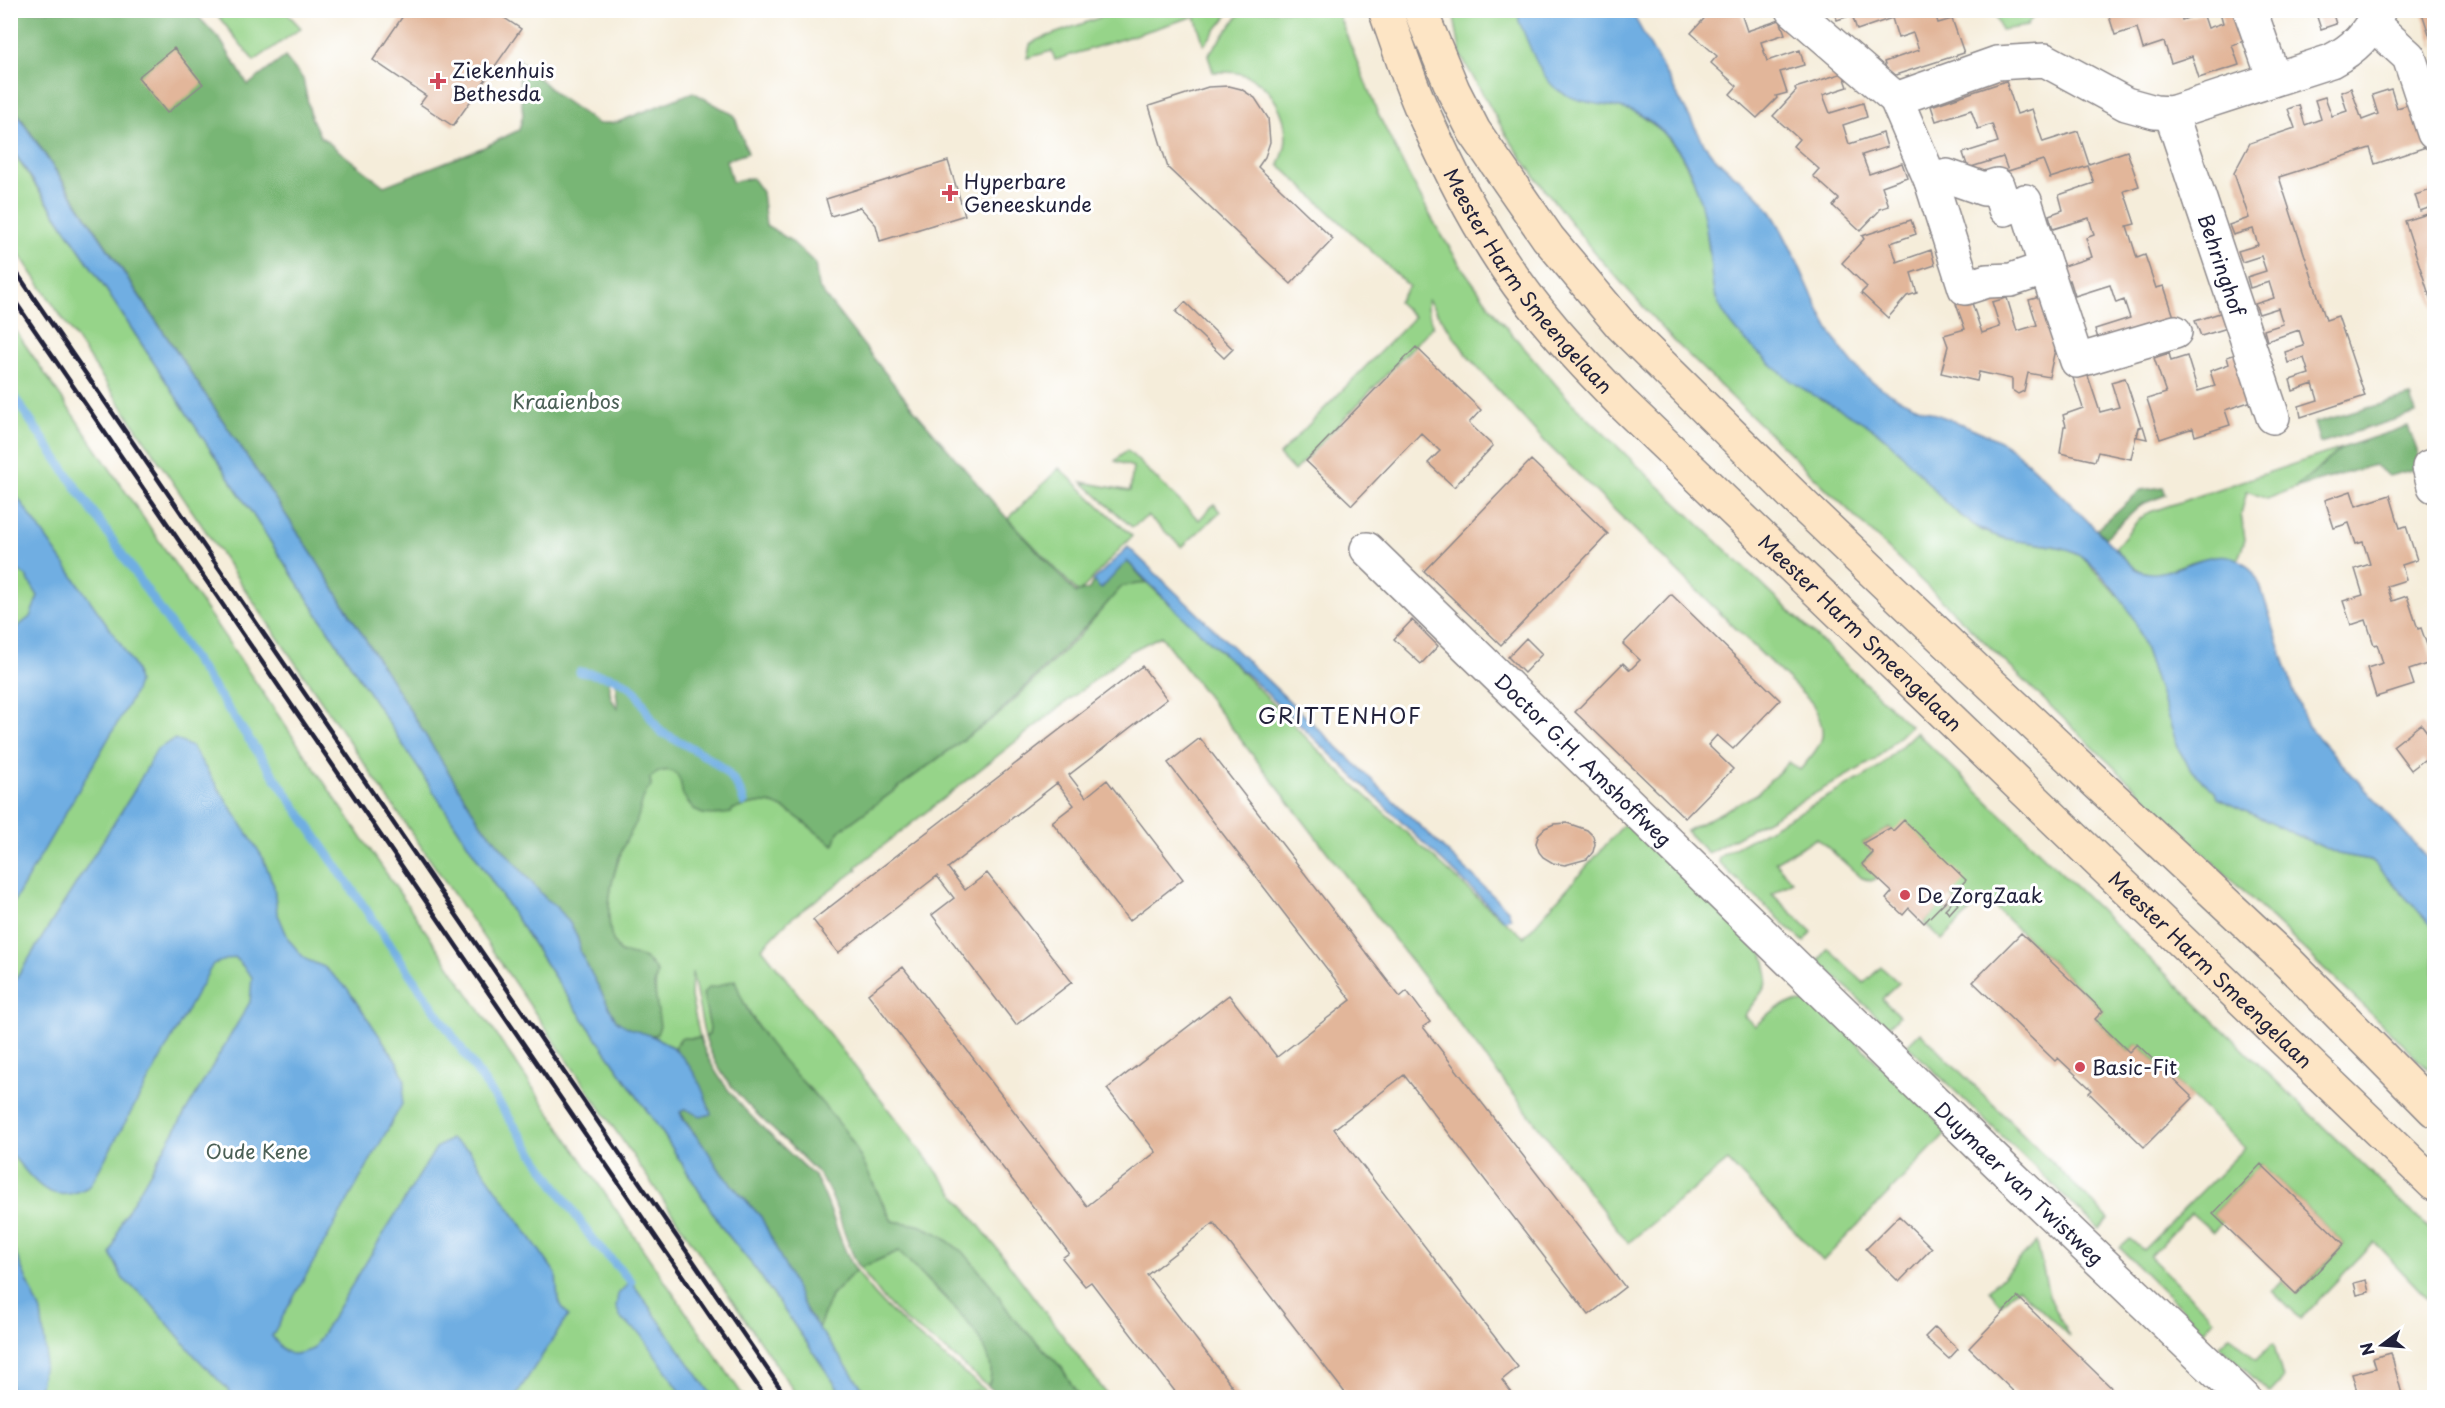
<svg xmlns="http://www.w3.org/2000/svg" width="2445" height="1408" font-family="'Playpen Sans',sans-serif">
<rect width="100%" height="100%" fill="#fff"/>
<filter id="ink" filterUnits="userSpaceOnUse"><feTurbulence type="fractalNoise" baseFrequency=".0167" numOctaves="2"/><feDisplacementMap in="SourceGraphic" scale="12" xChannelSelector="R" yChannelSelector="G"/><feConvolveMatrix kernelMatrix="1 2 1 2 8 2 1 2 1" color-interpolation-filters="sRGB"/></filter>
<filter id="wash" filterUnits="userSpaceOnUse"><feTurbulence type="fractalNoise" baseFrequency=".008" numOctaves="4" result="noise"/><feDisplacementMap in="SourceGraphic" scale="24" xChannelSelector="R" yChannelSelector="G"/><feGaussianBlur stdDeviation="1.35" result="paint"/><feColorMatrix in="noise" values="0 0 0 0 0 0 0 0 0 0 0 0 0 0 0 0 0 1.4 0 .05"/><feComposite in="paint" operator="in"/></filter>
<g filter="url(#wash)">
<rect width="100%" height="100%" fill="#f5edda"/>
<!-- green -->
<path fill="#96d489" stroke="#5c7b62" stroke-width="1.5" d="M214,11H285L301,28L254,61Z
M1118,11V10L1231,11L1204,45L1195,16L1055,60L1052,51L1027,58L1030,45L1037,40Z
M1242,11L1335,10L1338,14L1378,114L1403,164L1436,226L1461,266L1499,319L1571,402L1910,726L1875,760L1708,853L1686,831L1757,794L1789,762L1800,770C1822,743 1831,737 1812,703L1546,443L1470,359L1428,300L1427,308L1433,326L1294,471L1279,455L1414,317L1398,302L1409,286L1279,165C1281,159 1284,153 1285,147C1290,117 1271,83 1242,74C1233,71 1222,72 1213,72L1208,55Z
M1453,11H1518L1519,21L1582,100L1634,111L1662,131L1680,153L1694,181L1704,212L1714,292L1819,399L1849,413L1879,433L1903,454L1957,513L1981,530L2003,538L2069,549L2084,559L2128,607L2137,626L2179,750L2192,771L2215,792L2217,798L2338,854L2371,860L2434,928V1074L2099,753L1674,341L1593,251L1536,178L1505,133L1461,56Z
M1994,11H2032L2034,15L2027,26L2001,30Z
M10,148L92,268L563,990L664,1135L723,1229L755,1268L844,1397H798L244,588L11,242Z
M11,324L744,1397H11Z
M2342,448L2295,488L2267,499L2247,491L2241,514L2245,539L2238,559C2204,553 2189,563 2158,574C2138,575 2127,562 2115,548L2138,520L2150,512Z
M1127,450L1199,520L1214,504L1220,512L1182,547L1148,516L1132,527L1082,482L1130,491L1133,467L1115,461Z
M1059,468L1132,536L1079,593L1008,519Z
M1147,583L1236,666L1338,770L1482,902L1524,937L1627,821L1761,947C1774,988 1765,985 1744,1016L1755,1026C1778,1005 1785,1000 1816,1003L1948,1131L1823,1261L1728,1161L1628,1243L1161,636L1131,651L856,867L858,869L789,920L762,948L999,1251L1109,1397H1079L1062,1368L1013,1318L991,1285L965,1254L937,1233L918,1225L892,1221L851,1140L810,1089L776,1056L741,998L735,981L707,1014L710,1028L709,1035L705,1037L692,972L691,997L700,1038H681L674,1048L651,1035L657,1034C659,1013 652,993 657,972C645,954 639,957 620,952C588,914 629,835 643,794L651,786L650,778C659,769 672,766 680,779C682,783 681,789 683,793C686,801 698,809 704,814L731,813L733,809C744,807 755,803 766,803C787,803 815,834 834,845L838,832L1003,711L1080,635L1122,586Z
M1916,732L2434,1234V1305L2374,1242L2300,1319L2272,1291L2282,1281L2297,1294L2344,1244L2261,1164L2213,1214L2222,1223L2213,1232L2191,1213L2150,1257L2214,1319L2204,1331L2120,1248L2130,1239L2143,1250L2245,1148L2137,1044L2129,1052L2095,1019L2103,1011L1984,897L1942,940L1924,923L1940,906L1950,914L1958,904L1890,828L1863,843L1873,853L1862,864L1878,878L1871,881L1862,878L1817,838L1775,862L1792,881L1772,894L1812,932L1804,942L1719,863V858L1722,855L1876,770Z
M1828,948L1864,983L1881,967L1899,983L1882,999L1899,1016L1888,1027L1819,961Z
M1920,1032L2109,1219L2099,1229L1907,1045Z
M2037,1242L2049,1296L2069,1336L2018,1288L2001,1304L1989,1290Z
M899,1251L975,1329C985,1345 997,1367 988,1386L947,1351L904,1320L883,1298L860,1268Z
M856,1270C889,1320 941,1352 985,1390L984,1393L981,1394L977,1390L945,1397H869L818,1329L831,1296Z
M2230,1335L2256,1360L2271,1345H2274L2283,1379L2270,1393L2219,1346Z"/>
<!-- forest -->
<path fill="#78b675" stroke="#4d6c58" stroke-width="1.5" fill-rule="evenodd" d="M10,11H193L221,41L248,85L285,57L303,79L311,117L320,136L384,186L484,147L519,130L523,115L517,58L558,96L598,124L618,122L693,92L734,115L748,153L726,160L732,182L752,178L762,192L766,225L790,240L815,263L818,287L915,411L1005,516L1076,593L1089,589L1093,581L1101,588L1127,561L1147,583L1122,586L1095,617L998,714L838,832L834,845C815,834 787,803 766,803C755,803 744,807 733,809L731,813C723,814 711,816 703,814C695,812 687,802 683,795C681,791 682,785 680,781C675,766 660,769 650,778L651,786C641,797 642,806 637,820C634,828 628,836 624,845C614,869 608,891 609,917C610,931 611,941 620,952C639,957 645,954 657,972L654,986L660,1026L657,1034C643,1038 626,1029 616,1020L580,952C580,931 561,909 545,898L481,824L314,557L11,103ZM608,677L615,679L618,709L611,698Z
M2411,396L2416,413L2320,443L2314,423Z
M2408,426L2423,467L2389,476L2374,465L2295,488L2342,448Z
M2163,487L2166,495L2142,504L2105,538L2097,529L2141,490Z
M735,980C756,1046 806,1079 845,1131C865,1159 875,1192 892,1221L918,1225L937,1233L965,1254L991,1285L1013,1318L1062,1368L1079,1397H1002L988,1386C1008,1344 924,1280 899,1251L860,1268C842,1240 840,1203 820,1176C814,1168 805,1161 798,1153C763,1119 719,1086 705,1037L709,1035L710,1028L703,994L709,987H716Z
M681,1038H700C719,1096 773,1136 815,1177C833,1206 837,1242 856,1270L831,1296L818,1329L799,1298L761,1217L722,1174L680,1112L686,1109L710,1114C703,1088 692,1068 674,1048Z"/>
<!-- water -->
<path fill="#6faee2" stroke="#48688e" stroke-width="1.5" d="M1518,11H1631L1705,145C1724,173 1753,184 1771,212C1805,264 1817,330 1863,374C1900,409 1961,418 2005,444C2019,453 2031,466 2043,477C2073,505 2101,535 2130,564C2166,600 2226,513 2260,585L2294,692L2308,726L2434,865V928L2371,860L2338,854L2217,798L2215,792L2192,771L2179,750L2137,626C2127,604 2091,555 2067,549C2038,541 2007,544 1981,529C1940,507 1916,462 1880,434C1851,411 1814,400 1785,376C1759,354 1724,326 1714,292C1711,280 1711,267 1710,255C1704,211 1696,163 1663,132C1655,125 1642,114 1632,111C1607,103 1573,105 1553,86C1537,70 1528,41 1519,21Z
M10,103L314,557L481,824L545,898C561,909 580,931 580,952L616,1020C628,1030 640,1031 654,1037C686,1050 702,1082 711,1114L701,1117L686,1109L680,1112L683,1119L707,1150L722,1174L761,1217L807,1312L869,1397H844L755,1268L723,1229L664,1135L563,990L92,268L11,148Z
M11,488L120,643L136,670L138,683L133,696L11,907V632L30,617L38,596L26,576L11,565Z
M1128,547L1508,910L1511,918L1504,920L1255,682L1181,615L1127,561L1101,589L1093,581Z
M175,739L192,747L262,856L274,886L277,912L289,940L305,959L324,967L347,988L398,1063L405,1081L402,1104L272,1336C286,1356 290,1358 313,1349L436,1148L451,1139L469,1150L556,1274L558,1300L568,1316L515,1397H235L195,1356L147,1299L123,1279L111,1254L121,1222L250,1002L252,977L235,957L213,964L90,1186C50,1209 36,1182 11,1154V987L131,796L157,749Z
M10,1249L14,1250L41,1312L46,1353L38,1397H11Z
M631,1281L713,1397H684L641,1334L622,1320L616,1307L618,1294Z"/>
<g fill="none" stroke-linecap="round" stroke-linejoin="round">
<!-- stream -->
<path stroke="#6faee2" stroke-width="9" d="M10,391L592,1239L631,1281
M580,672C604,676 628,676 641,700C648,712 652,722 661,732C693,749 734,765 744,802"/>
</g>
<g id="blocks">
<!-- building -->
<path fill="#e2b69a" d="M407,10H507L503,17L521,29L453,126L420,104L426,96L373,60Z
M1712,10H1740L1747,31L1780,20L1785,34L1761,42L1767,61L1800,50L1804,65L1780,72L1787,93L1776,96L1777,98L1757,118L1730,94L1737,86L1711,63L1717,56L1691,33Z
M1834,10H1934L1938,23L1952,19L1964,53L1889,77L1884,62L1919,50L1913,33L1898,38L1892,18L1857,30L1852,15L1837,20Z
M2117,10H2179L2182,20L2203,13L2208,28L2223,23L2220,12L2234,10L2244,41L2232,45L2239,65L2199,78L2192,56L2171,63L2164,42L2143,49L2137,28L2115,35L2108,13Z
M2288,10H2311V11L2290,18Z
M2421,10H2434V49Z
M2332,11L2336,24L2321,29L2317,17Z
M174,48L203,84L167,113L138,77Z
M1843,73L1848,87L1823,95L1830,113L1863,103L1867,117L1843,125L1849,144L1883,133L1887,147L1862,155L1869,174L1902,163L1907,177L1882,186L1889,206L1879,209V211L1860,231L1833,206L1839,199L1813,176L1819,169L1793,146L1799,139L1773,116L1796,91L1795,88Z
M2006,81L2017,114L2032,109L2043,142L2078,131L2089,164L2127,151L2139,186L2124,191L2135,224L2127,226L2137,258L2145,255L2156,288L2164,286L2175,320L2100,345L2095,329L2130,318L2124,300L2116,303L2110,285L2075,296L2070,280L2062,283L2058,268L2092,257L2086,238L2094,235L2089,218L2053,229L2049,215L2063,210L2059,195L2094,183L2088,166L2050,178L2043,160L2008,171L2003,157L1968,168L1963,153L1998,142L1992,124L1978,129L1971,110L1936,121L1931,106Z
M1229,86L1241,89L1255,98L1268,118L1270,142L1265,157L1258,167L1333,239L1291,284L1168,168L1149,106L1208,87Z
M2351,88L2362,120L2378,114L2372,95L2391,89L2397,108L2414,103L2429,146L2375,164L2370,148L2279,177L2326,320L2338,316L2365,396L2301,417L2299,406L2318,400L2313,384L2293,391L2290,380L2309,374L2304,358L2288,363L2285,352L2304,346L2299,330L2267,341L2264,330L2283,324L2278,308L2259,314L2255,304L2274,298L2269,282L2250,288L2247,277L2266,271L2261,256L2242,262L2238,251L2258,245L2253,229L2233,235L2229,225L2249,218L2234,173L2250,143L2295,128L2288,109L2299,105L2305,125L2321,119L2315,100L2325,97L2332,116L2347,111L2341,92Z
M948,161L965,215L880,241L876,225L860,207L831,216L826,199Z
M2434,189V206L2420,211L2415,195Z
M2434,212V310L2405,221Z
M1911,220L1916,234L1891,243L1897,262L1931,250L1935,265L1911,273L1917,293L1907,296L1888,318L1861,293L1867,287L1842,263L1864,239L1862,236Z
M2043,296L2056,345L2049,377L2028,373L2024,391L2018,394L2012,390V379L1979,372L1977,381L1941,373L1948,346L1944,335L1965,329L1956,304L1971,300L1982,333L2000,327L1992,302L2007,298L2017,331L2037,325L2029,300Z
M1185,302L1233,349L1224,358L1176,312Z
M2229,310L2234,326L2201,336L2195,321Z
M1416,347L1481,410L1469,423L1493,446L1454,487L1428,463L1440,451L1421,433L1352,505L1306,461Z
M2242,352L2258,399L2225,410L2230,425L2195,436L2193,428L2160,439L2147,399L2166,393L2154,358L2169,353L2171,361L2187,356L2198,391L2215,386L2210,371L2229,364L2227,357Z
M2086,370L2100,412L2119,407L2111,382L2125,378L2141,426L2138,427L2131,459L2098,452L2095,461L2060,453L2064,426H2066L2063,415L2083,408L2072,375Z
M2143,426L2147,439L2137,437L2139,428Z
M1531,460L1608,534L1501,645L1424,571Z
M2351,491L2356,506L2390,495L2400,528L2406,526L2417,560L2402,565L2406,580L2387,586L2392,601L2407,596L2418,629L2421,628L2433,662L2409,670L2414,685L2376,697L2367,668L2383,663L2377,644L2374,645L2366,620L2351,625L2343,601L2363,595L2355,569L2370,564L2363,542L2356,544L2349,523L2334,528L2325,500Z
M1671,594L1780,700L1733,749L1717,735L1708,745L1733,769L1685,818L1575,712L1623,663L1630,670L1640,660L1623,644Z
M1412,620L1438,646L1421,664L1394,639Z
M1526,638L1542,654L1524,673L1508,657Z
M1142,666L1167,699L1069,775L1086,797L1107,780L1183,879L1129,921L1052,822L1074,805L1057,783L948,868L965,890L987,873L1072,982L1016,1025L932,915L954,898L937,876L838,953L813,920Z
M2421,724L2431,737L2434,734V773L2424,760L2411,770L2393,746Z
M1200,738L1400,997L1407,991L1430,1022L1423,1027L1625,1287L1589,1315L1404,1075L1334,1129L1518,1367L1502,1380L1516,1398H1349L1214,1223L1147,1275L1241,1398H1180L1091,1282L1085,1286L1062,1258L1069,1253L868,994L903,967L1087,1206L1156,1152L1107,1089L1229,995L1277,1057L1351,1000L1168,763Z
M1904,820L1966,880L1924,923L1909,908L1903,915L1886,899L1892,892L1862,864L1873,853L1863,843L1890,828L1893,831Z
M1567,823L1587,830L1593,836L1595,844L1593,852L1587,859L1565,865L1553,863L1543,857L1539,852L1536,843L1539,834L1545,828L1554,824Z
M1954,900L1958,904L1949,914L1945,909Z
M2021,933L2103,1011L2095,1019L2129,1052L2137,1044L2193,1098L2144,1147L2089,1093L2092,1090L2058,1058L2055,1061L1973,982Z
M2261,1164L2344,1244L2296,1294L2213,1214Z
M1899,1216L1932,1248L1899,1282L1866,1249Z
M2366,1280L2369,1292L2357,1295L2354,1283Z
M2018,1297L2122,1398H2020L1969,1348Z
M1935,1327L1958,1349L1949,1359L1925,1337Z
M2391,1353L2403,1398H2359L2352,1374L2376,1368L2373,1358Z"/>
</g>
</g>
<g filter="url(#ink)">
<use href="#blocks" fill-opacity="0" stroke="#8c888a" stroke-width="1.5"/>
<g fill="none" stroke-linecap="round" stroke-linejoin="round">
<!-- street casing -->
<g stroke="#8c888a" stroke-width="36">
<g id="street">
<path d="M1793,10L1896,99L1931,181L1965,288L1987,281L2011,280L2046,268L2077,361L2175,332"/>
<path d="M2250,10L2274,79"/>
<path d="M2373,24L2409,57L2434,133"/>
<path d="M1896,99L1997,63L2045,60L2126,104L2155,112L2171,113L2331,61C2354,49 2368,35 2379,10"/>
<path id="s1" d="M2171,113L2273,417"/>
<path d="M1931,181L1947,176L1984,189L1997,185L2005,209L2025,201L2046,268"/>
<path d="M2429,467L2434,486"/>
<path id="s2" d="M1367,549L2006,1171L2244,1398"/>
</g>
</g>
<!-- secondary casing -->
<g stroke="#8c888a" stroke-width="36">
<g id="secondary">
<path id="s3" d="M1385,10C1399,47 1410,86 1427,121C1447,165 1469,209 1495,250C1530,307 1576,356 1623,404L2434,1184"/>
<path d="M1420,10L1453,90L1474,131L1548,238L1621,325L1804,506L1972,666L2287,961L2434,1110"/>
</g>
</g>
<!-- street -->
<use href="#street" stroke="#fff" stroke-width="33"/>
<!-- secondary -->
<use href="#secondary" stroke="#fde5c5" stroke-width="33"/>
<!-- rail -->
<path stroke="#22223b" stroke-width="4.5" d="M10,263L787,1398
M10,294L766,1398"/>
</g>
</g>
<!-- markers -->
<g fill="#d1495b" stroke="#fff" stroke-width="2">
<path d="M435 72h6v6h6v6h-6v6h-6v-6h-6v-6h6z"/>
<path d="M947 184h6v6h6v6h-6v6h-6v-6h-6v-6h6z"/>
<circle cx="1905" cy="895" r="6"/>
<circle cx="2080" cy="1067" r="6"/>
</g>
<g text-anchor="middle" dominant-baseline="central" stroke-width="6" stroke-linejoin="round" paint-order="stroke">
<!-- poi labels -->
<g font-size="20" fill="#22223b" stroke="#fff" text-anchor="start">
<text x="452" y="70">Ziekenhuis<tspan x="452" dy="23">Bethesda</tspan></text>
<text x="964" y="181">Hyperbare<tspan x="964" dy="23">Geneeskunde</tspan></text>
<text x="1917" y="895">De ZorgZaak</text>
<text x="2092" y="1067">Basic-Fit</text>
</g>
<!-- street labels -->
<g font-size="20" fill="#22223b" stroke="#fff">
<text stroke="none"><textPath href="#s1" startOffset="160">Behringhof</textPath></text>
<text stroke="none"><textPath href="#s3" startOffset="309">Meester Harm Smeengelaan</textPath></text>
<text stroke="none"><textPath href="#s3" startOffset="795">Meester Harm Smeengelaan</textPath></text>
<text stroke="none"><textPath href="#s2" startOffset="302">Doctor G.H. Amshoffweg</textPath></text>
<text stroke="none"><textPath href="#s3" startOffset="1281">Meester Harm Smeengelaan</textPath></text>
<text stroke="none"><textPath href="#s2" startOffset="910">Duymaer van Twistweg</textPath></text>
</g>
<!-- park labels -->
<g font-size="20" fill="#4b6056" stroke="#fff">
<text x="566" y="401">Kraaienbos</text>
<text x="257" y="1151">Oude Kene</text>
</g>
<!-- quarter labels -->
<g font-size="22" letter-spacing="1.5" fill="#22223b" stroke="#fff">
<text x="1340" y="714">GRITTENHOF</text>
</g>
</g>
<!-- margin -->
<rect width="2445" height="1408" fill="none" stroke="#fff" stroke-width="36"/>
<!-- north arrow -->
<g transform="translate(2382 1345) rotate(254)" stroke="#ffffff" stroke-width="4.5" paint-order="stroke">
<path d="M0-4.5L10 22L0 15L-10 22Z" fill="#22223b"/>
<text y="-9" font-size="16" font-weight="bold" text-anchor="middle" fill="#22223b">N</text>
</g>
</svg>
